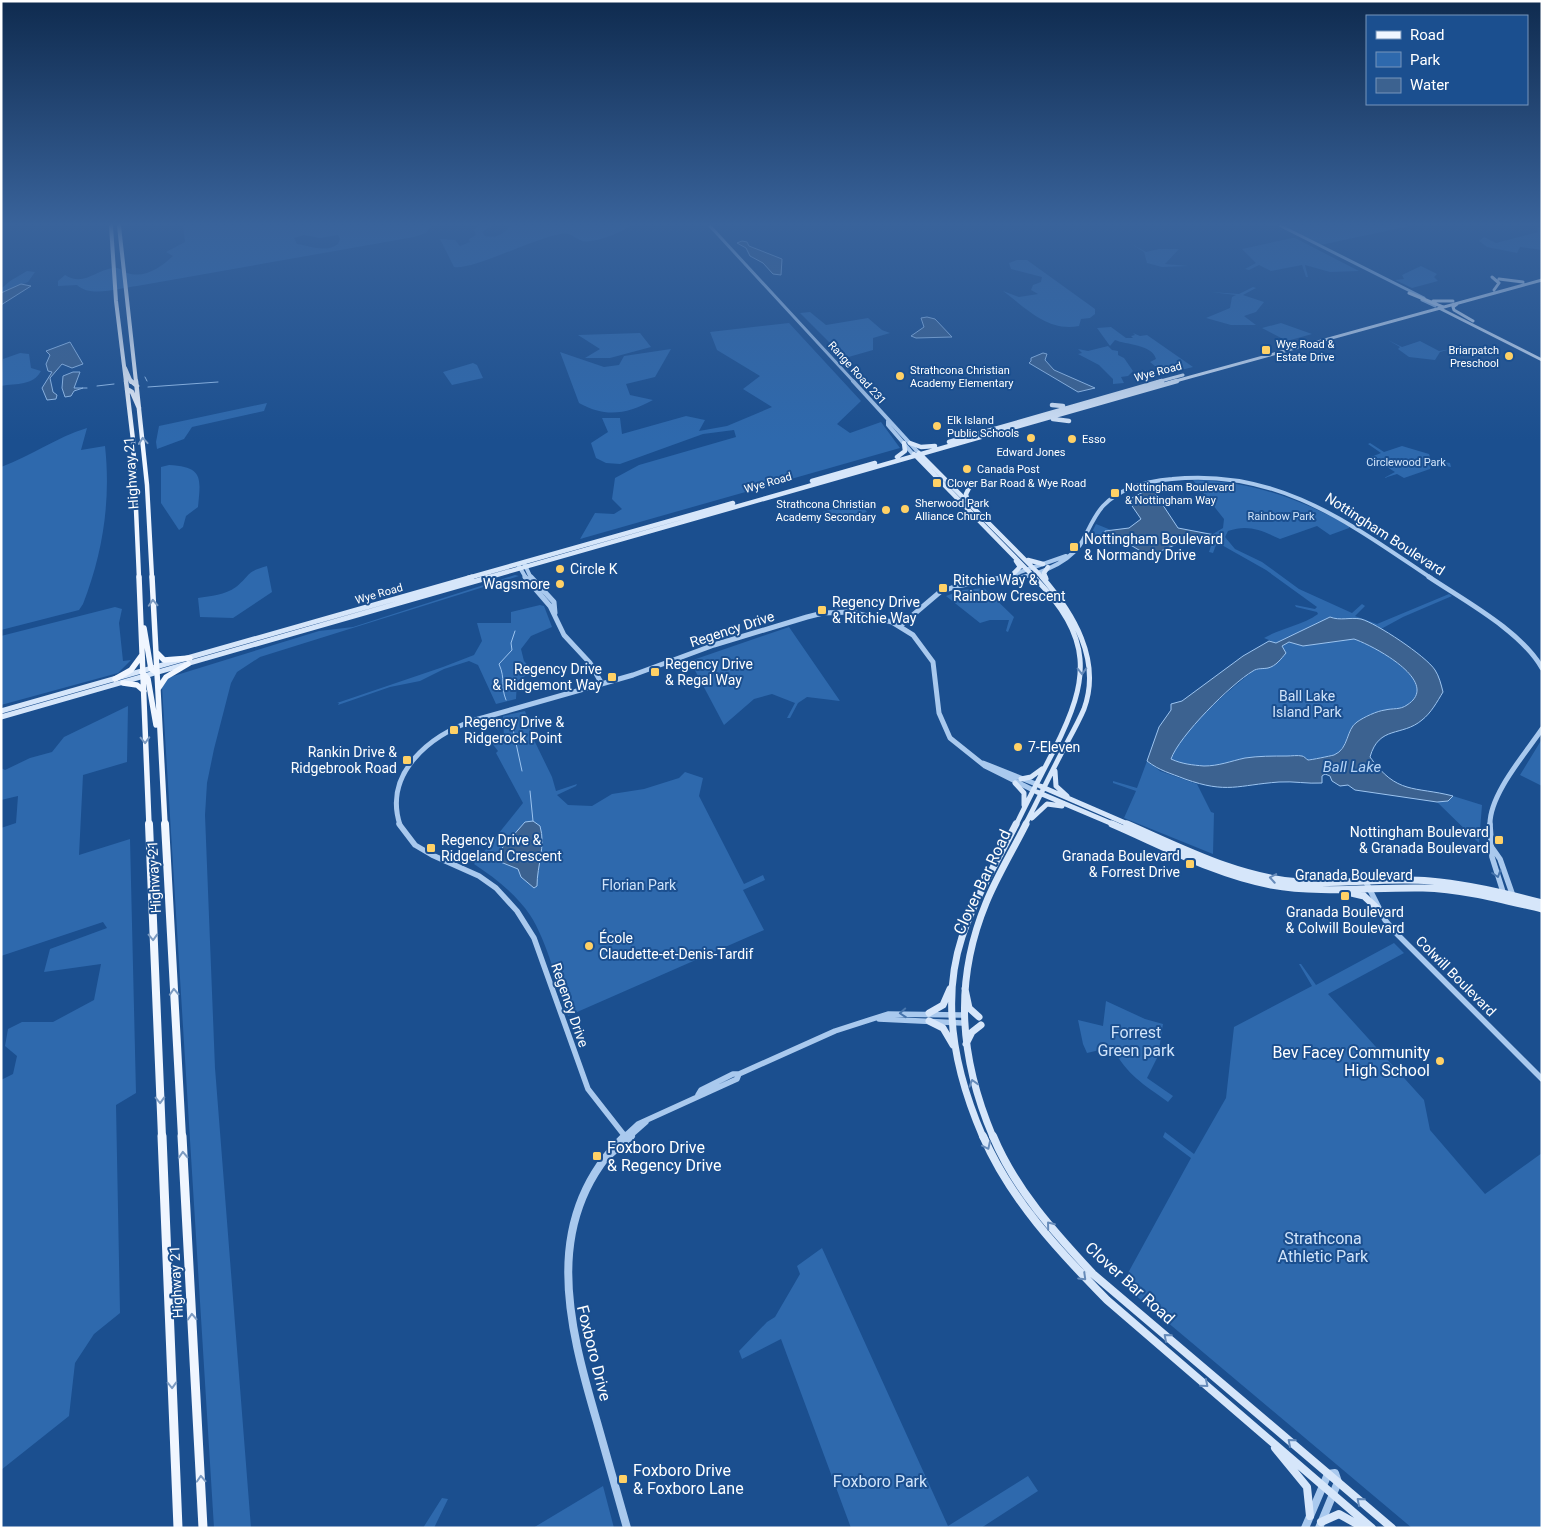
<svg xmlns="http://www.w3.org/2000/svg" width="1543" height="1529" font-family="Roboto,sans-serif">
<rect width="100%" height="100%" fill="#1b4f8f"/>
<!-- green -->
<path fill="#2e69ad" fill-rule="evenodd" d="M183,226H431L426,233L414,237L137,286C119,288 91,298 77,285L58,286V281L65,275C84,287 95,270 113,268C120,267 121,271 127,273C145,279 161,267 173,256L166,252L185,242ZM304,235L320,238L338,235L340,239L338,244C327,253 310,246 297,244L294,238Z
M478,226H492L482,232L485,236C497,238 502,235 510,226H629C623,233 590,244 582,241C574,238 571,232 561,234C534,238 474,270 454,267L440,239L455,240L460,246L470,242L469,239L476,235L474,230Z
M1284,226H1410L1320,245Z
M1537,227L1542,228V250L1520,247L1517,253L1487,247L1479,241L1484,237L1496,243L1535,233L1538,232Z
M1292,238H1295L1359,271L1330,272L1305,265L1308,277H1306L1302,265L1271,271L1259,265L1249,270L1245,269L1256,263L1242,249Z
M1130,243L1146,252L1159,249H1179L1165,264L1188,266L1162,267L1147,263L1144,252Z
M1017,260H1027L1095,309V314L1090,318L1081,319L1079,326C1048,332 1027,309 1003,291L1019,297L1038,294L1031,290L1033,285L1041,282L1042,277L1011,269L1009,263Z
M1421,266L1437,274L1434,277L1438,281L1412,288L1395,280L1404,279L1402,275Z
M27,271L35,272L28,282L1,293L2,288L10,281Z
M1253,287L1256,288L1243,295L1264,302L1256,312L1244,316L1256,325H1231L1206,318L1230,308L1232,297L1236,295L1211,292L1239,294Z
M810,312L826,325L868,318L882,330L890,333L873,338V350L845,358L800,313Z
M789,323L861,401L837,424L850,433L881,422L900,448L580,539L595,513L614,514L622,509L612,499L615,478L639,465L736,437L734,430L703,434L620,464L606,463L596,458L591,443L608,432L602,418H620L622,434L686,416L705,420L699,431L727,426L772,407L743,389L760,376L717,350L710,332Z
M1281,323L1312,334L1287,341L1262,328Z
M1111,327L1126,338H1133L1131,336L1135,335L1133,333L1140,336L1147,335L1193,367L1165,374L1150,362L1156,359C1152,344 1126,345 1115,340L1110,346L1097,328Z
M640,333L651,347L610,358H585L600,349L578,335Z
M1388,340L1402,347L1420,341L1439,351L1451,349L1440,352L1435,360L1409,357L1398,349L1400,347Z
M1108,346L1112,350L1118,351V355L1124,358L1133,371L1128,376L1121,377L1124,383L1113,384V379L1099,365L1078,354L1082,353L1078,349L1088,351Z
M671,349L655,377L626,384L630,395L653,400C627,414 606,418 579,403L560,352L604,367L619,365L624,356Z
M20,353L29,354L31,368L41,371C33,386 17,383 1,386L3,359Z
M473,363L477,365L483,378L452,385L443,372Z
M267,403L264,411L192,427L184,439L157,449L156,442L159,426Z
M87,428L81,450L105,446C111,500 103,553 83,604L79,610L1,630V467C31,456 57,437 87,428Z
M1370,443L1384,452L1402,446L1429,454L1431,460L1450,463L1451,467L1432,463L1430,469L1404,478L1397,474L1384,478L1395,472L1371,457L1381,453L1368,444Z
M169,465C203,467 201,477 198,507L186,516L183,527L179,530L161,503V467Z
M1193,480C1250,481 1299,498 1349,526V528L1330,535L1317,526L1280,539C1261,530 1248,524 1228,531L1225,537L1235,549L1262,562L1299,589L1352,613L1362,604L1365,606L1355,616L1377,624L1449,594L1452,596L1403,617L1381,629L1354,618L1336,619L1330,617L1276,643L1264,638C1281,628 1301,626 1318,614L1317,612L1296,607L1295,605L1315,609L1317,607L1266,570L1220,544L1216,545L1213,553L1209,552L1212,543L1196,537L1198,533L1213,534L1223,528L1224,519Z
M858,501L867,512L832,522L823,512Z
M1096,524L1111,530L1105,531V536H1111L1105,546L1089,538Z
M267,566L272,592L233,618L200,617L198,598C211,596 225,595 236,587C251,575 245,572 267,566Z
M515,575L519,576L260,657L237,672L231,683L214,749L207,783L205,815L215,1068L251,1528H214L162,687L167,678L319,631L353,627Z
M984,588L1014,617L1008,632L1006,631L1009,620H990L980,623L946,596L962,590Z
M540,605L544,606L552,627L531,636L521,649L524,661L533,671L517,681L516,699L496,704L478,665L469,661L444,669L420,681L390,687L338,705L339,703H337L443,667L474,655L482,641L477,623H511V612Z
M115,607L122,609L119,623L123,661L131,660L118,673L1,705V636Z
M789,627L840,701L807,697L798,703L790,718H787L795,703L772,694L754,699L724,725L690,661Z
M1354,639C1372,645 1443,682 1407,705C1400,710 1393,708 1385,710C1377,711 1364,717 1357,722C1346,729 1348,749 1334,755C1330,756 1311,760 1308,760C1306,759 1304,756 1302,756C1298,755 1291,756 1287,756C1273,756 1258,756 1245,758C1231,761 1219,766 1204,766C1192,765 1182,764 1171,759C1185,725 1227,693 1254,670L1261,669L1282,646L1289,642L1303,646Z
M128,706L127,762L83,775L79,855L130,839L136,1093L116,1105L120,1313L94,1334L75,1363L69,1416L1,1470V1080L13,1074L17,1056L5,1046L8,1029L22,1022H53L94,1000L101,964L44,972L50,949L107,928L103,922L1,956V828L16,823L18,796L1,800V768L5,770L30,758L52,752L64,737Z
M525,711L535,742L552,777L556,791L577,784L576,786L557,795L568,805L592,806L612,794L644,789L679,778L685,772L703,778L699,796L744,884L763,875L765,880L743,890L764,930L568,1016C558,986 547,941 530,915C516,894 495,878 474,864L523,803L496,753L498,751L491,742L504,737L503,716Z
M1542,739V786L1520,775Z
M1147,761L1160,771L1197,784L1211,812L1214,813L1213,854L1124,818L1136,791L1113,783V781L1137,788Z
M1453,796L1482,805L1479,843L1437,802L1448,801Z
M1394,943L1404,953L1328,994L1424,1100L1430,1130L1485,1194L1542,1153V1528H1412L1122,1284L1191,1158L1163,1137L1165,1132L1194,1154L1226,1098L1234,1027L1312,986L1299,964H1301L1316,985Z
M1106,1001L1145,1019L1163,1024L1158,1056L1147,1078L1173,1096L1168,1102C1142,1083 1128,1076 1112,1047L1087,1053L1083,1044L1078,1020L1103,1026Z
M822,1248L948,1526L1028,1476L1038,1491L981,1528H851L781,1339L742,1359L739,1351L767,1322L775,1317L800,1274L797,1266Z
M603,1486L614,1528H533Z
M442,1498L448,1499L434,1528H423Z"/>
<!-- water -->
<path fill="#3c6290" stroke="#9cc4f0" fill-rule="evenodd" d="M742,241L747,242L749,246L782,259L781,275L773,274L763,263L750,256L746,248L737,243Z
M21,284L31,286L1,305V293Z
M927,317L935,319L952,337L916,338L911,336L924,327L921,318Z
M70,342L83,364L72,368L62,364L50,378L53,392L57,395L56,399L47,400L42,388L52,372L48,371L46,364L50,355L46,351Z
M1043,353L1047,354L1045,360L1054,370L1095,388L1078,392L1029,363L1031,361V358Z
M73,372H80L74,388H83L74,391L71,396L65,397L62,388L63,376Z
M1149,489L1153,490L1178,528L1220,536H1196L1149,556L1117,537L1105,536V531L1129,528L1141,519L1128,500Z
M1330,617C1340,621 1350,617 1361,619C1376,623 1426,656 1435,670C1439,676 1441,684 1443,692C1437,702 1431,713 1422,720C1402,737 1379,725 1370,757C1397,795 1414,786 1453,796L1448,801L1437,802L1355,790L1348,785L1340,786L1332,781L1330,776L1325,774L1322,776V783C1307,784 1294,781 1279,782C1238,785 1227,794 1185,779C1170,773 1160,771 1147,761L1159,727L1171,710V704L1182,701L1243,656L1269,641L1276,643ZM1354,639C1372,645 1443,682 1407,705C1400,710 1393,708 1385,710C1377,711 1364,717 1357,722C1346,729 1349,749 1334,755C1330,756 1311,760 1308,760C1306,759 1304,756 1302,756C1298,755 1291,756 1287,756C1273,756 1258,756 1245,758C1231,761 1219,766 1204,766C1192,765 1182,764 1171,759C1179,736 1231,684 1253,671C1257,668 1263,669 1268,668C1276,666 1281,659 1286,653L1282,646L1289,642L1303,646Z
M533,821L540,826C546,846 537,865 537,886L534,888L521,877L518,869L498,861L496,855L525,822Z"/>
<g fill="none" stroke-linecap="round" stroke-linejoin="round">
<!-- stream -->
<path stroke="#9cc4f0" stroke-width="1" d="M145,377L147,381
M97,386L114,384
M148,387L218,382
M83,388H87
M506,700C500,685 506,680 499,664L512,650L511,643L515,631
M511,720L522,771
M530,791L533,821"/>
<!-- tertiary-far4 -->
<path stroke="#a9c9ee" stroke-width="3" d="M710,226L854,382
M1281,226L1424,298
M1422,300L1435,306"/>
<!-- tertiary-far3 -->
<path stroke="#a9c9ee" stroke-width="4" d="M853,381L917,451
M888,421V425L912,453
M524,563L531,578
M519,566L526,578
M1003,578L1066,556
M1006,578C1030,579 1066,565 1080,545C1088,532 1093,517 1103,506C1121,487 1147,481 1172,479C1278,468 1349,523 1431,578"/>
<!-- tertiary-far2 -->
<path stroke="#a9c9ee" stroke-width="5" d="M525,577L550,606L564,635L590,663L602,684
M531,577L554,602L555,613
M1429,577C1465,601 1521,631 1542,668
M1006,578L1019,577
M900,626L940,592L957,586L1006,577
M983,763L1036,784
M400,825C383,773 430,735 475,720L633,675L714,645L807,617L823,613L851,612L892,622L913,635L933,662L939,713L950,738L985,766L1033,790
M1490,825C1489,795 1525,754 1542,729"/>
<!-- tertiary-far1 -->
<path stroke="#a9c9ee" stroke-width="5.5" d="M399,824L415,845L432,855L479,876L496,888L517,911L534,938L588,1089L624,1135
M1490,824L1492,857L1504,895
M1493,849L1500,859L1513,896
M1365,880L1385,920L1397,934L1542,1079
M879,1019L962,1023
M698,1095L701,1090L733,1074H739L835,1031L888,1014L962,1015
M624,1137L638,1124L737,1079L739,1074
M629,1137L646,1122"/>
<!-- tertiary -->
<path stroke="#a9c9ee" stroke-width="8" d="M625,1136C540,1218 568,1323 597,1422C607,1457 617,1493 627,1528
M610,1154L631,1136
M1305,1528L1328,1474L1335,1473L1338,1482L1319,1528"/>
<!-- secondary-far4 -->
<path stroke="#d6e6fa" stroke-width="3" d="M1492,277L1499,283L1494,290
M1499,279L1523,282
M1409,293L1443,307
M1433,301H1453
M1457,304L1453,307L1454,310L1473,321
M1439,308L1542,360
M1157,382L1183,375
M1172,382L1542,280"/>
<!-- secondary-far3 -->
<path stroke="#d6e6fa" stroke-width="4.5" d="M1052,405L1063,406
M1053,419L1069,421
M949,442L1162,381
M910,443L921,447L935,446
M919,453L1043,578
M914,454L1035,578
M897,457L905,451L904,443
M812,481L875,463
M967,499L966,494L969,488
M1028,560L1043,564
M1013,574L1020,567L1016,561
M468,578L733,503
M486,578L1177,381
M1046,578L1044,573L1048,567"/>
<!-- secondary-far2 -->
<path stroke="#d6e6fa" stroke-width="5" d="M1045,577L1046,579
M1,711L472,577
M1,717L490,577
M1055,771L1056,786L1067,796
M1021,779L1031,777L1042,769
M1015,783L1024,793V805
M1040,786L1130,825
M1037,792L1115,825
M1032,818L1047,804L1062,806
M1016,825C1028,800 1041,775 1054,750C1091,677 1093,638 1034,577
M1025,825C1038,800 1050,775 1063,750C1070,737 1078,723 1084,709C1102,660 1073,613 1042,577"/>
<!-- secondary-far1 -->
<path stroke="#d6e6fa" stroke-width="7" d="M1112,824C1163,846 1216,875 1271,885C1321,894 1372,887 1423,888C1463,889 1503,900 1542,909
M1127,824C1182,848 1239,878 1300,882C1343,885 1387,877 1430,881C1468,884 1505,893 1542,903
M1347,892L1364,896L1381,912
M965,989L969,1008L979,1017
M929,1013L943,1005L950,989
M929,1021L943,1028L953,1045
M966,1044L972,1032L981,1025
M983,1137C956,1075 940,1004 962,937C975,898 997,861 1016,824
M993,1137C960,1059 953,983 986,903C997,876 1013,850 1026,824"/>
<!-- secondary -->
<path stroke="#d6e6fa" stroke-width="8" d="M983,1136C1010,1199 1059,1251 1107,1300L1372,1528
M993,1136C1015,1189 1054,1232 1093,1274L1392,1528
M1275,1448L1307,1487L1310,1516
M1321,1522L1339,1514L1364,1528"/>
<!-- primary-far4 -->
<path stroke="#f0f6ff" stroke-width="4" d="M111,226L116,301L126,382
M119,226L136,382
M125,368L131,382"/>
<!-- primary-far3 -->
<path stroke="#f0f6ff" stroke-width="4.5" d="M126,381L133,440L139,578
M131,381L137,386
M136,381L147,485L152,578
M127,389L132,392L139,408"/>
<!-- primary-far2 -->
<path stroke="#f0f6ff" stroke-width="5.5" d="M139,577L149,825
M152,577L165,825
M144,628L151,669L157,673
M156,652L164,660L190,658
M142,672L148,679L156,725
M115,679L131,670L142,655
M123,683L137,685L144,691
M158,689L166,677L188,664"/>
<!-- primary-far1 -->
<path stroke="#f0f6ff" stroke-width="8" d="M149,824L162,1137
M165,824L182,1137"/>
<!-- primary -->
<path stroke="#f0f6ff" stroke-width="9" d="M162,1136L178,1528
M182,1136L203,1528"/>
</g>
<!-- one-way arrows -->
<defs><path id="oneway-chevron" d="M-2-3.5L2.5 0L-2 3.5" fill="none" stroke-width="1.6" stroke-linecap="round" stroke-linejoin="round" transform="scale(1.25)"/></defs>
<g stroke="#7b9ac1">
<use href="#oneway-chevron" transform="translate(143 441) rotate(-95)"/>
<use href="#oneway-chevron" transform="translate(153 603) rotate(-93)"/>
<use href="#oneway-chevron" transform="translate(145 740) rotate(88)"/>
<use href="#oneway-chevron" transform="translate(153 937) rotate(88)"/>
<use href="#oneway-chevron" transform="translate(174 992) rotate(-93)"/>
<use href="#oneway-chevron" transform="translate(160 1100) rotate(88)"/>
<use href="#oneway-chevron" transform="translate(183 1155) rotate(-93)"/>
<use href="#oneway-chevron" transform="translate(192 1317) rotate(-93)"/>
<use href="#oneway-chevron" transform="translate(172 1385) rotate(88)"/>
<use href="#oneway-chevron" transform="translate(201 1479) rotate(-93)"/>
</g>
<g stroke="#668bba">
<use href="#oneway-chevron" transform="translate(1082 671) rotate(89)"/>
<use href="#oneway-chevron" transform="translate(1273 878) rotate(-170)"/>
<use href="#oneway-chevron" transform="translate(973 1083) rotate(-107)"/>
<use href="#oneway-chevron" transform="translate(987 1146) rotate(64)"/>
<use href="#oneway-chevron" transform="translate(1050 1225) rotate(-129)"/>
<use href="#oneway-chevron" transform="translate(1083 1277) rotate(44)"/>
<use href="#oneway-chevron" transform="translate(1167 1337) rotate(-139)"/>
<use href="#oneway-chevron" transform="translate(1205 1384) rotate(40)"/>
<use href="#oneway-chevron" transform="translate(1291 1442) rotate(-139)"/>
<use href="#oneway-chevron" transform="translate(1360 1501) rotate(-139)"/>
</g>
<g stroke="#4674ac">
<use href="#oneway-chevron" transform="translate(1497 874) rotate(72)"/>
<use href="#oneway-chevron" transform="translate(903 1013) rotate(176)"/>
</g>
<!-- sky -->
<linearGradient id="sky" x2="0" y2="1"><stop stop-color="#0f2b4f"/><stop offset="0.51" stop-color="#39639b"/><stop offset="1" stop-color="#39639b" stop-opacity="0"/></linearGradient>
<rect width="1543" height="440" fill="url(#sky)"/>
<!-- markers -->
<g fill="#ffd166" stroke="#1b4f8f" stroke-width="2">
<rect x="1261" y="345" width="10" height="10" rx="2.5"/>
<circle cx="1509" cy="356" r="5"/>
<circle cx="900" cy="376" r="5"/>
<circle cx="937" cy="426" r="5"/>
<circle cx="1031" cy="438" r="5"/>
<circle cx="1072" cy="439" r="5"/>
<circle cx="967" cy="469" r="5"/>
<rect x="932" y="478" width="10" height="10" rx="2.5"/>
<rect x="1110" y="488" width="10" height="10" rx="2.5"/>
<circle cx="905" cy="509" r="5"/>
<circle cx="886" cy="510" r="5"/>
<rect x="1069" y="542" width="10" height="10" rx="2.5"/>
<circle cx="560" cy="569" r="5"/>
<circle cx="560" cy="584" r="5"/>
<rect x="938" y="583" width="10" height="10" rx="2.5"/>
<rect x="817" y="605" width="10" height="10" rx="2.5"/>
<rect x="650" y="667" width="10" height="10" rx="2.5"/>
<rect x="607" y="672" width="10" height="10" rx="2.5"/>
<rect x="449" y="725" width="10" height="10" rx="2.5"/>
<circle cx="1018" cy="747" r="5"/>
<rect x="402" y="755" width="10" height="10" rx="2.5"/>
<rect x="1494" y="835" width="10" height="10" rx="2.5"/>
<rect x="426" y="843" width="10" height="10" rx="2.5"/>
<rect x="1185" y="859" width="10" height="10" rx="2.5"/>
<rect x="1340" y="891" width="10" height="10" rx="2.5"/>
<circle cx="589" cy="946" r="5"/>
<circle cx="1440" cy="1061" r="5"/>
<rect x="592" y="1151" width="10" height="10" rx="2.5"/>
<rect x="618" y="1474" width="10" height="10" rx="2.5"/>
</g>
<g text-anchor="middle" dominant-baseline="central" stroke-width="4" stroke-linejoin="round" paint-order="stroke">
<!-- far-poi labels -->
<g font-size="11" fill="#fff" stroke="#1b4f8f" text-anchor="start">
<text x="1276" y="344">Wye Road &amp;<tspan x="1276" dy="13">Estate Drive</tspan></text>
<text x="1499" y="350" text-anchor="end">Briarpatch<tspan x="1499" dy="13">Preschool</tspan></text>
<text x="910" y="370">Strathcona Christian<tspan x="910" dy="13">Academy Elementary</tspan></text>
<text x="947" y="420">Elk Island<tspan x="947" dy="13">Public Schools</tspan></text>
<text x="1082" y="439">Esso</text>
<text x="1031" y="452" text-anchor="middle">Edward Jones</text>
<text x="977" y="469">Canada Post</text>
<text x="947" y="483">Clover Bar Road &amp; Wye Road</text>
<text x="1125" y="487">Nottingham Boulevard<tspan x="1125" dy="13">&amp; Nottingham Way</tspan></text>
<text x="915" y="503">Sherwood Park<tspan x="915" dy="13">Alliance Church</tspan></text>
<text x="876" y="504" text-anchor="end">Strathcona Christian<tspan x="876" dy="13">Academy Secondary</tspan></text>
</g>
<!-- far-street labels -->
<g font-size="11" fill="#fff" stroke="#1b4f8f">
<text transform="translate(1158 372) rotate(-15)">Wye Road</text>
<text transform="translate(857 373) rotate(48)">Range Road 231</text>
<text transform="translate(768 483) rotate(-16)">Wye Road</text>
<text transform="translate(379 594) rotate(-16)">Wye Road</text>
</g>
<!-- far-park labels -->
<g font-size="11" fill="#cfe3fa" stroke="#1b4f8f">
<text x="1406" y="462">Circlewood Park</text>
<text x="1281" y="516">Rainbow Park</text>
</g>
<!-- street labels -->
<g font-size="14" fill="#fff" stroke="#1b4f8f">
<text transform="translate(131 473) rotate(-94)">Highway 21</text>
<text transform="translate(1385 534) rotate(33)">Nottingham Boulevard</text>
<text transform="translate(732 629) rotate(-18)">Regency Drive</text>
<text x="1354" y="875">Granada Boulevard</text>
<text transform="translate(154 877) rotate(-93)">Highway 21</text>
<text transform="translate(1456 976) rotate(45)">Colwill Boulevard</text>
<text transform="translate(570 1005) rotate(71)">Regency Drive</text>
<text transform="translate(176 1282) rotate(-93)">Highway 21</text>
</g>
<!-- poi labels -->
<g font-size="14" fill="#fff" stroke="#1b4f8f" text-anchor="start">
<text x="1084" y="539">Nottingham Boulevard<tspan x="1084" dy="16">&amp; Normandy Drive</tspan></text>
<text x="570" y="569">Circle K</text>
<text x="953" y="580">Ritchie Way &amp;<tspan x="953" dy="16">Rainbow Crescent</tspan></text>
<text x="550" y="584" text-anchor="end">Wagsmore</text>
<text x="832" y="602">Regency Drive<tspan x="832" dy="16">&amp; Ritchie Way</tspan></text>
<text x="665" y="664">Regency Drive<tspan x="665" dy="16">&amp; Regal Way</tspan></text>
<text x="602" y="669" text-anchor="end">Regency Drive<tspan x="602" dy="16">&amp; Ridgemont Way</tspan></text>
<text x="464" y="722">Regency Drive &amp;<tspan x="464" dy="16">Ridgerock Point</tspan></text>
<text x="1028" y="747">7-Eleven</text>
<text x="397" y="752" text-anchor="end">Rankin Drive &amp;<tspan x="397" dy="16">Ridgebrook Road</tspan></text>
<text x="1489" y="832" text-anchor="end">Nottingham Boulevard<tspan x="1489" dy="16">&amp; Granada Boulevard</tspan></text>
<text x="441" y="840">Regency Drive &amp;<tspan x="441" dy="16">Ridgeland Crescent</tspan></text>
<text x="1180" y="856" text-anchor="end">Granada Boulevard<tspan x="1180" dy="16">&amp; Forrest Drive</tspan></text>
<text x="1345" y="912" text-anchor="middle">Granada Boulevard<tspan x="1345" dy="16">&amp; Colwill Boulevard</tspan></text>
<text x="599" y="938">École<tspan x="599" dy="16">Claudette-et-Denis-Tardif</tspan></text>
</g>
<!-- park labels -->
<g font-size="14" fill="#cfe3fa" stroke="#1b4f8f">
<text x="1307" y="696">Ball Lake<tspan x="1307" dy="16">Island Park</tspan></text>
<text x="639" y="885">Florian Park</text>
</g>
<!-- water labels -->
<g font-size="15" font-style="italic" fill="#b5d3f5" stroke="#1b4f8f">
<text x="1352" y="767">Ball Lake</text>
</g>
<!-- near-street labels -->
<g font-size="16" fill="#fff" stroke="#1b4f8f">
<text transform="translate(982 882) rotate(-65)">Clover Bar Road</text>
<text transform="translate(1130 1283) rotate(42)">Clover Bar Road</text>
<text transform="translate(594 1353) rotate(76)">Foxboro Drive</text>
</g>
<!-- near-park labels -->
<g font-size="16" fill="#cfe3fa" stroke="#1b4f8f">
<text x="1136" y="1032">Forrest<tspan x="1136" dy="18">Green park</tspan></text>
<text x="1323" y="1238">Strathcona<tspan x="1323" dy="18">Athletic Park</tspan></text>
<text x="880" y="1481">Foxboro Park</text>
</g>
<!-- near-poi labels -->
<g font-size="16" fill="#fff" stroke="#1b4f8f" text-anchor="start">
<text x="1430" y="1052" text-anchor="end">Bev Facey Community<tspan x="1430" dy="18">High School</tspan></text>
<text x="607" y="1147">Foxboro Drive<tspan x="607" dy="18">&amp; Regency Drive</tspan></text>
<text x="633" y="1470">Foxboro Drive<tspan x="633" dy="18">&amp; Foxboro Lane</tspan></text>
</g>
</g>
<!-- border -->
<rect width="1543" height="1529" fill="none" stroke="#ffffff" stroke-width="5"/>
<!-- legend -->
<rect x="1366" y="15" width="162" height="90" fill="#1b4f8f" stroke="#7695bc"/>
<rect x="1376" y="31" width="25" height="8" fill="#f0f6ff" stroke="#7695bc"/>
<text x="1410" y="40" font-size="15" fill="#ffffff">Road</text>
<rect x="1376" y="52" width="25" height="15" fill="#2e69ad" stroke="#7695bc"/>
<text x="1410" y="65" font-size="15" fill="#ffffff">Park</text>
<rect x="1376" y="78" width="25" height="15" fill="#3c6290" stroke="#7695bc"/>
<text x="1410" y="90" font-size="15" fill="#ffffff">Water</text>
</svg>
